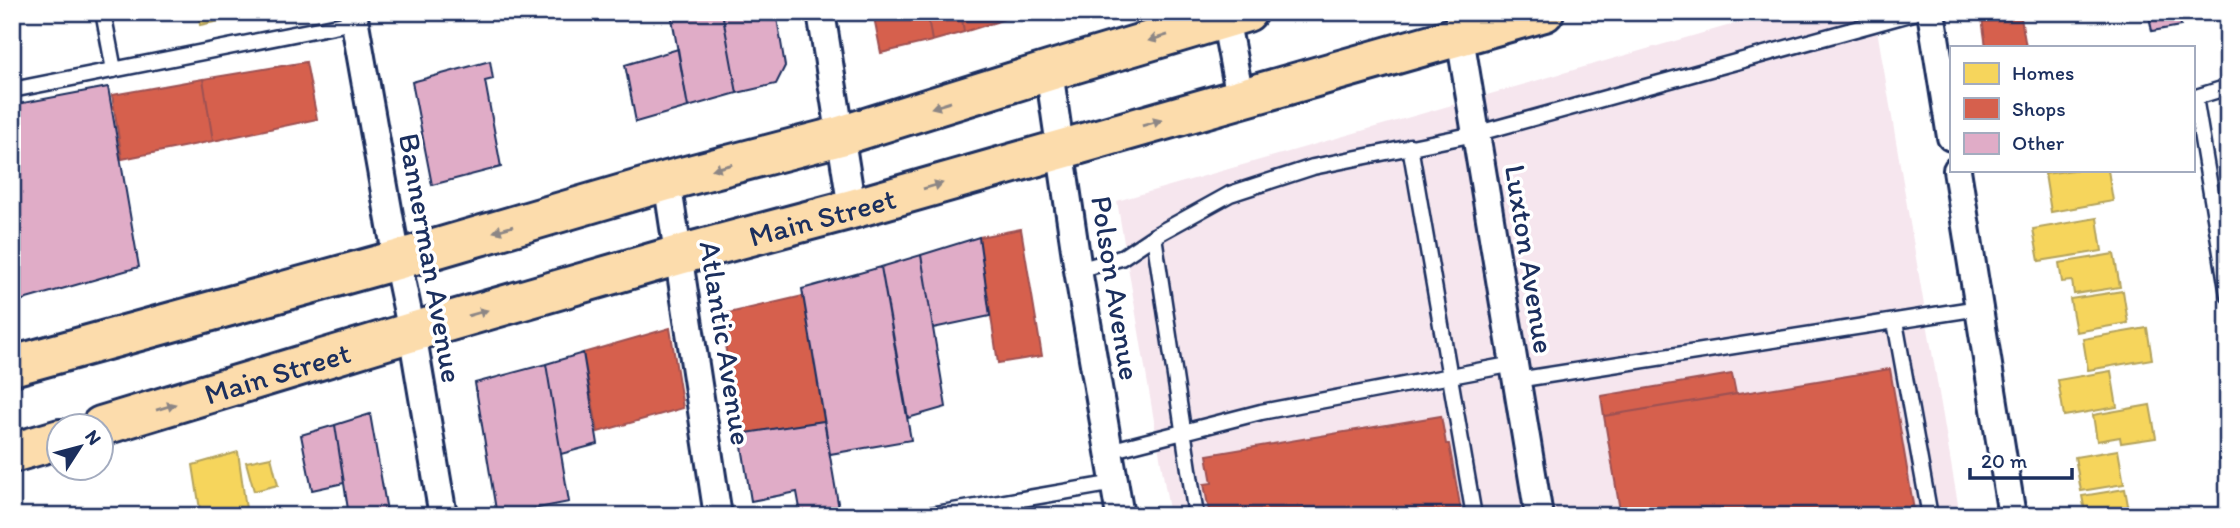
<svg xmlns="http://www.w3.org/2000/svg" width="2240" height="528" font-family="Itim,sans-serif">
<rect width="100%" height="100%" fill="#fff"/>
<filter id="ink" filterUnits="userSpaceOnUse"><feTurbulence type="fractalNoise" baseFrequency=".0143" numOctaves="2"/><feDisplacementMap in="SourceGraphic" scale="14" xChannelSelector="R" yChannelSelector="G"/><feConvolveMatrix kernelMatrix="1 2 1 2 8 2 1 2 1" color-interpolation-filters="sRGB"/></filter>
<g filter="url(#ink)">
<!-- built -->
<path fill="#f6e6ee" d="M1776,12H1874L1960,516H1170L1117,201Z"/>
<!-- homes -->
<path fill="#f6d55c" stroke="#b4a35d" stroke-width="2" d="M197,12H247L248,15L200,25Z
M2073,170H2108L2113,201L2051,212L2045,174Z
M2097,218L2102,251L2039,261L2033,229Z
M2114,254L2120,287L2074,294L2072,281L2062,282L2059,263Z
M2123,291L2128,323L2076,332L2070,299Z
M2147,328L2152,359L2088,370L2083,339Z
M2111,371L2117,407L2064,416L2058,380Z
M2150,405L2156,438L2121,443L2120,437L2097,441L2093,415Z
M2118,450L2124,484L2081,491L2075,457Z
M238,452L247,516H201L193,465Z
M271,457L278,485L254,491L246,462Z
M2125,489L2130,516H2086L2082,496Z"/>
<!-- shops -->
<path fill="#d6604d" stroke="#9e5152" stroke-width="2" d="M873,12H927L932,41L881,53Z
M927,12H961L964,32L932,41Z
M961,12H994L996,22L964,32Z
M994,12H1025L996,22Z
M2011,12H2020L2026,47H1986L1982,18Z
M306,62L317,119L213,141L203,79Z
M203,79L213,141L122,159L112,95Z
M1021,229L1042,356L998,363L979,237Z
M803,296L824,421L740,434L720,315Z
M670,328L683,408L598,432L583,353Z
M1890,369L1915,516H1621L1604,416Z
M1732,374L1736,394L1604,416L1601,396Z
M1441,416L1446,444H1449L1462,516H1210L1204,484L1212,483L1207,455Z"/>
<!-- building -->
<path fill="#e0acc7" stroke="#1b2f5e" stroke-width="2" d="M675,12H722L737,93L688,107L671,13Z
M722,12H776L785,66L776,84L737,93Z
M1981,12H2011L1982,18Z
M2148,12H2179L2181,26L2152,31Z
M678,49L688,107L636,122L625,65Z
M490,61L493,79L485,81L501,167L432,185L412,82Z
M108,87L139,267L16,302L12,277V105Z
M979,237L990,316L933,328L921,255Z
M921,255L946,407L908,418L881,267Z
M881,267L911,440L830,454L802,289Z
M583,353L598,444L561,454L546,364Z
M546,364L569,502L497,516L475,383Z
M370,414L387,511L349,516L335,425Z
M824,421L839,509L801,514L797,492L751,501L740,434Z
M335,425L344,483L312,490L301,435Z"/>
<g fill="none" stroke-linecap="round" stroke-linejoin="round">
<!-- lane casing -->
<g stroke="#1b2f5e" stroke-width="19">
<path id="lane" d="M103,12L114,70
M12,90L354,22
M2195,97L2228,295
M2193,98L2228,87
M1410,146L1474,516
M1154,236L1196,516
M1078,270L1121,258L1154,236L1230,194L1313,167L1475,134L1917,12
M1895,322L1930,516
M1516,380L1979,308
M1109,451L1261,412L1514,364
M924,516L1115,483"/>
</g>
<!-- street casing -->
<g stroke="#1b2f5e" stroke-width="32">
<path id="street" d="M353,12L397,260L412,332L443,516
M821,12L852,209
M1224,12L1240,97
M1459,12L1460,37L1539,516
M1931,12L1951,137
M1049,71L1078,270L1120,516
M1957,170L2012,516
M667,181L718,516"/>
</g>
<!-- primary casing -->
<g stroke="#1b2f5e" stroke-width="44">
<g id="primary">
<path d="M12,366L397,260L667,181L840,136L1049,71L1247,12"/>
<path id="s1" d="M101,426L412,332L679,255L852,209L1544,12"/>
<path d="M12,453L60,439"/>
</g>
</g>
<!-- lane -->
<use href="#lane" stroke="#fff" stroke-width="14"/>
<!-- street -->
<use href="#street" stroke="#fff" stroke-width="26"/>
<!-- primary -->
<use href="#primary" stroke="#fcdcac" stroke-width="38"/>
</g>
<!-- one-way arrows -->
<defs><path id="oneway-solid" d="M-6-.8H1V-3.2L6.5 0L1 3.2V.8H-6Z" transform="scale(1.75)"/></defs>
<g fill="#8c8685">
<use href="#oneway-solid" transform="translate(1158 38) rotate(163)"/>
<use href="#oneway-solid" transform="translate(941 105) rotate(163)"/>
<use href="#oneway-solid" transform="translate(1152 123) rotate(-16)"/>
<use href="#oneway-solid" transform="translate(722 167) rotate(166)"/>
<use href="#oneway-solid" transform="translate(933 186) rotate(-16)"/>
<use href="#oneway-solid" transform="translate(503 229) rotate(164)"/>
<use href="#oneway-solid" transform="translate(478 313) rotate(-16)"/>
<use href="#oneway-solid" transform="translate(166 407) rotate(-17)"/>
</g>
</g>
<g text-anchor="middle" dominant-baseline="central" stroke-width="7" stroke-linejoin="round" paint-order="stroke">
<!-- street labels -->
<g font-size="30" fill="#1b2f5e" stroke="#fff">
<text stroke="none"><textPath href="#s1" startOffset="751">Main Street</textPath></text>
<text transform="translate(431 258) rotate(80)">Bannerman Avenue</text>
<text transform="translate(1530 259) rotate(81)">Luxton Avenue</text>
<text transform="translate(1116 288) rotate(81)">Polson Avenue</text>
<text transform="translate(726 343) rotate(81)">Atlantic Avenue</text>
<text stroke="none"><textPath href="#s1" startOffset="184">Main Street</textPath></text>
</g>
</g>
<!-- margin -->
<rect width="2240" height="528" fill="none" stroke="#fff" stroke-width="42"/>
<rect x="21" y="21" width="2198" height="486" fill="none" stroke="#1b2f5e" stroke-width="2.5" filter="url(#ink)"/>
<!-- legend -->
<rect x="1950" y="46" width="245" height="126" fill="#ffffff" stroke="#a4acbf" stroke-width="2"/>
<rect x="1964" y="63" width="35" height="21" fill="#f6d55c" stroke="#a4acbf" stroke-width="2"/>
<text x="2012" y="80" font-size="21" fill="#1b2f5e">Homes</text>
<rect x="1964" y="98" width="35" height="21" fill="#d6604d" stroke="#a4acbf" stroke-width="2"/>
<text x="2012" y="116" font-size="21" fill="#1b2f5e">Shops</text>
<rect x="1964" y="133" width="35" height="21" fill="#e0acc7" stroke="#a4acbf" stroke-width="2"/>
<text x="2012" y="150" font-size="21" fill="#1b2f5e">Other</text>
<!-- north arrow -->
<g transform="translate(80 447) rotate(54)"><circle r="33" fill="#ffffff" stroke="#a4acbf" stroke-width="2"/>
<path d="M0-5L12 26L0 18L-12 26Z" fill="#1b2f5e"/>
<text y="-10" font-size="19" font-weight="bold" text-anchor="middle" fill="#1b2f5e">N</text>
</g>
<!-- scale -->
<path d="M1970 468v10h102v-10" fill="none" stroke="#1b2f5e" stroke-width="3.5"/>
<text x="1981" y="468" font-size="21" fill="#1b2f5e" stroke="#ffffff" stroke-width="5" paint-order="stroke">20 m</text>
</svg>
